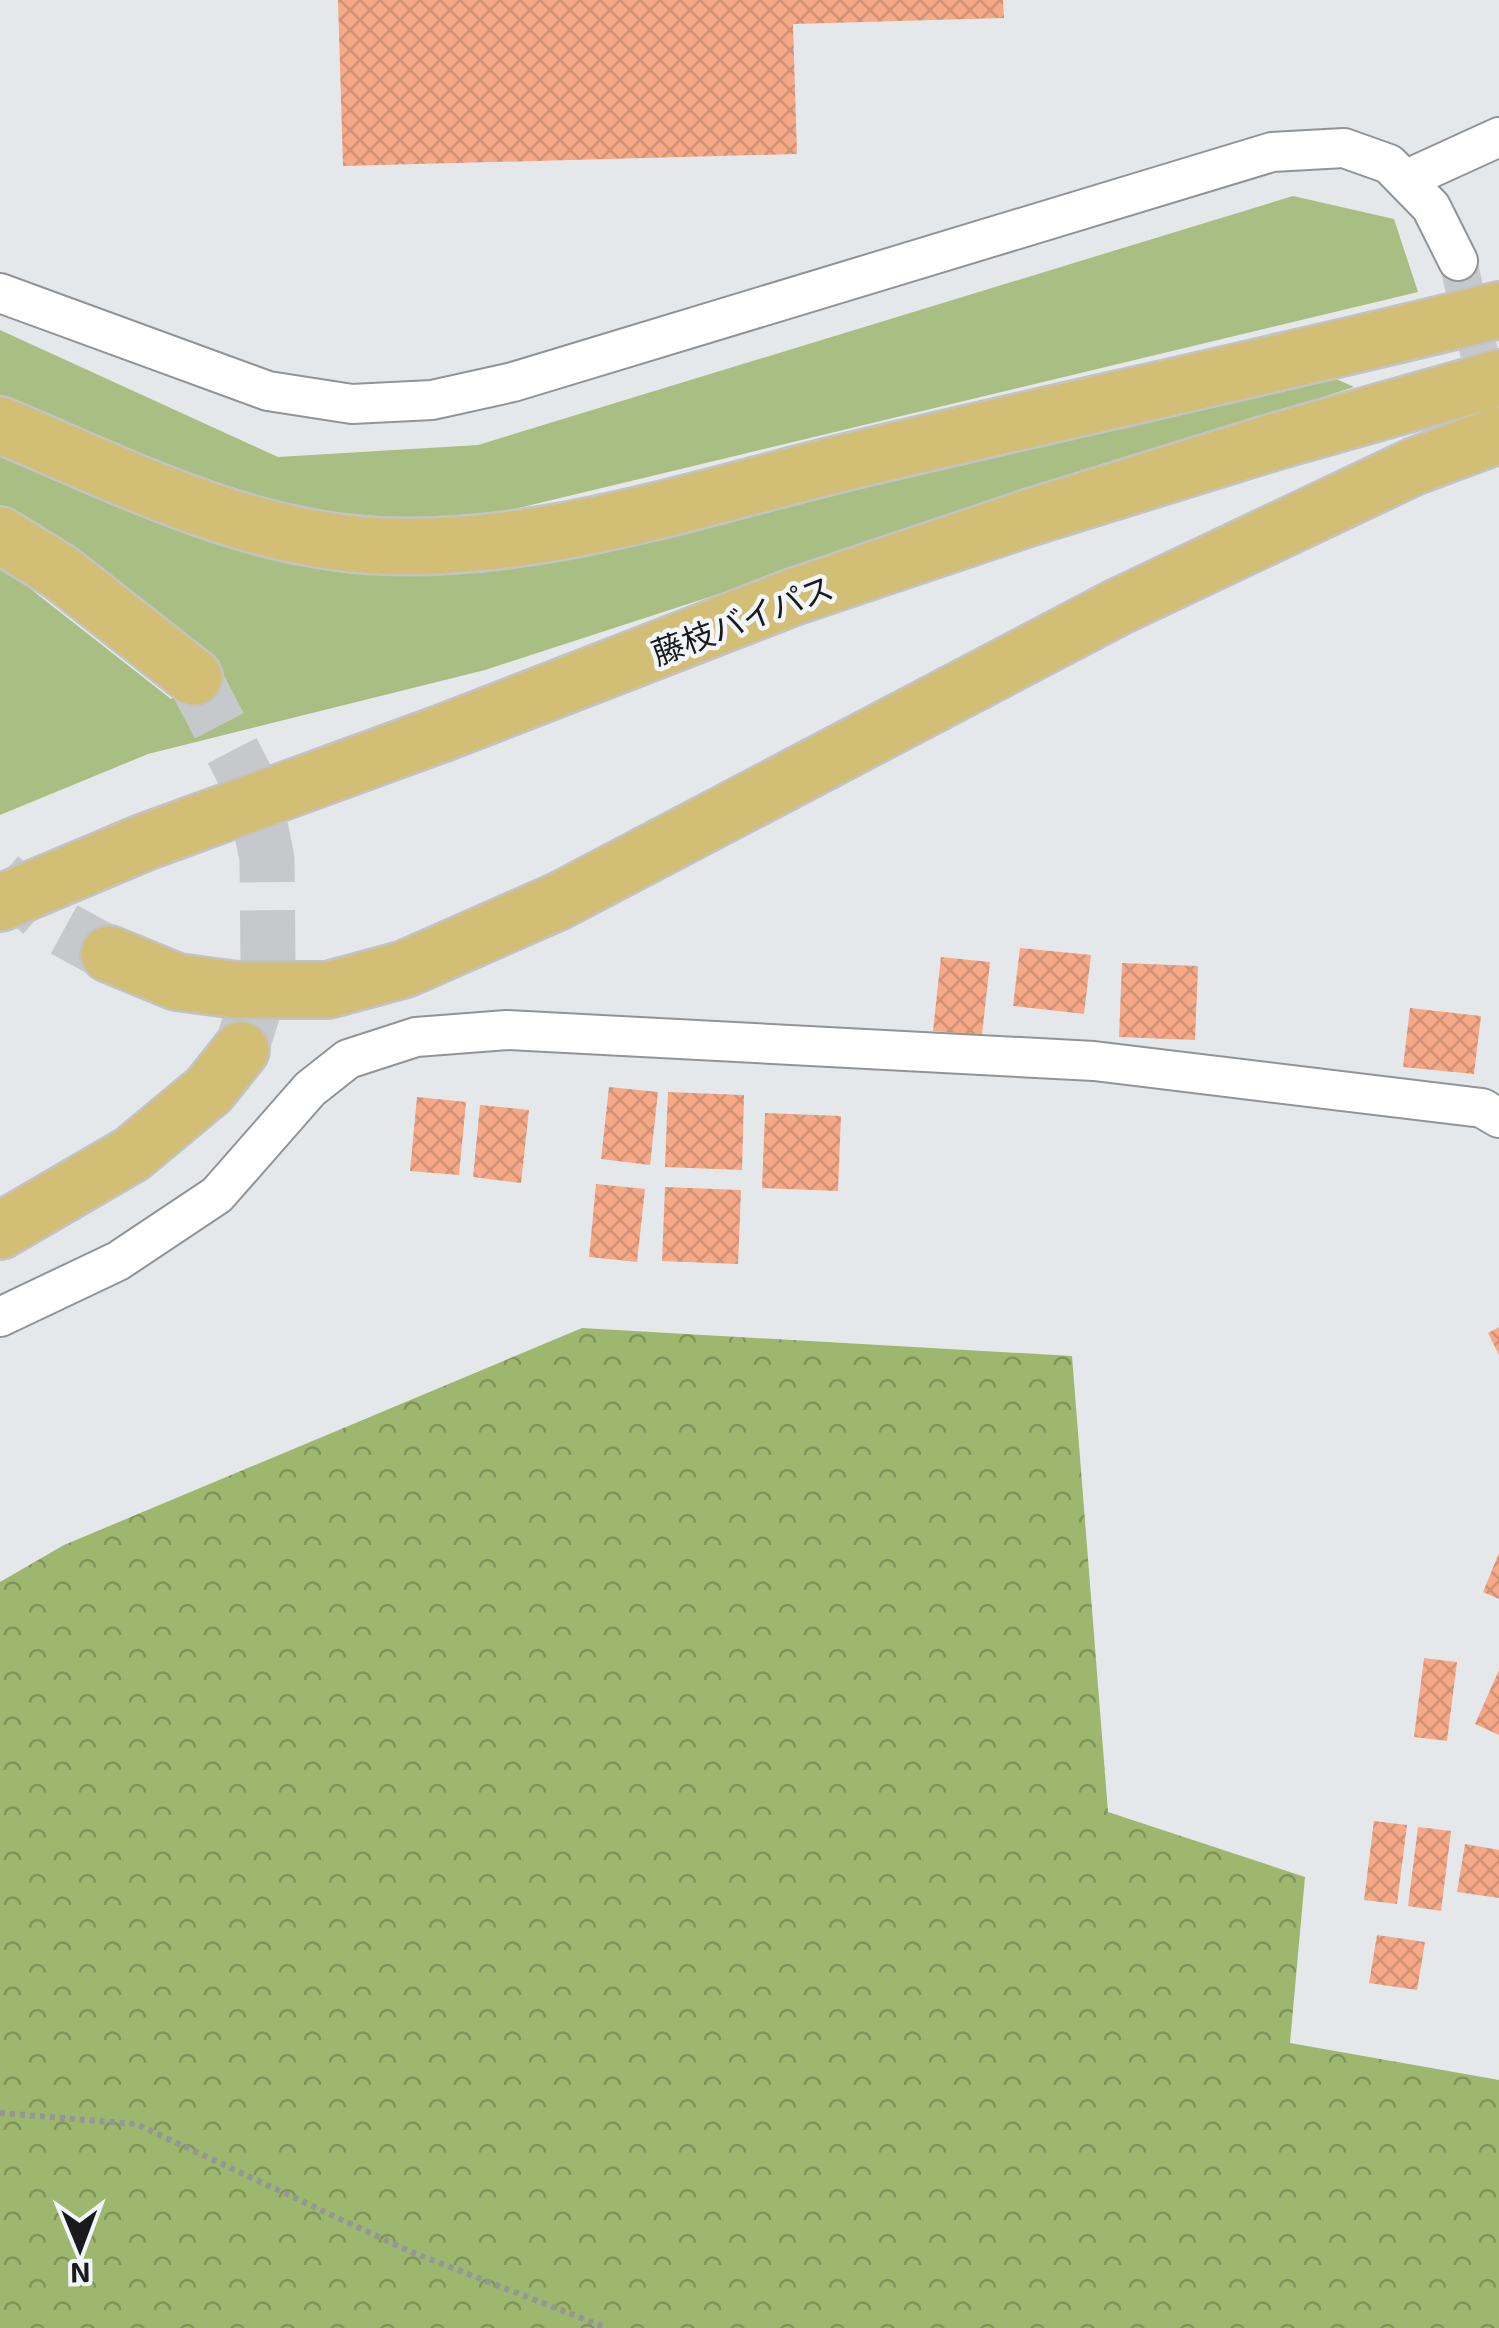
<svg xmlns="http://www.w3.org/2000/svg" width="1499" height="2328" font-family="'Exo 2','Noto Sans JP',sans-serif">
<defs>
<pattern id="forest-crowns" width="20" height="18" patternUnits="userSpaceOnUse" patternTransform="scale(2.5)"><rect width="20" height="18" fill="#9eb76f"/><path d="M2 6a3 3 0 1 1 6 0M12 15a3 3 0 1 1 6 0" fill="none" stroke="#80945a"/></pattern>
<pattern id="building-cross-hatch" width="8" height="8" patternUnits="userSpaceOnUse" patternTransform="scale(2.5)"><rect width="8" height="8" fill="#f5a987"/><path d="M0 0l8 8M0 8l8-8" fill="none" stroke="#d19174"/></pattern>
</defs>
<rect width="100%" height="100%" fill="#e5e8eb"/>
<!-- grass -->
<path fill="#a8be82" d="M1293,196L1394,219L1418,292L452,524L257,505L0,406V330L278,457L478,445Z
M1314,369L1354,387L485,670L148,754L0,815V565L171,699L209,668L0,512V441L483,568Z"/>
<!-- forest -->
<path fill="url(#forest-crowns)" d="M582,1328L1072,1356L1108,1812L1305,1877L1290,2043L1499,2080V2328H0V1582L64,1545Z"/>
<!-- building -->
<path fill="url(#building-cross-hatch)" d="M338,0H1003L1004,18L793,24L797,154L343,166Z
M1020,948L1091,955L1084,1014L1013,1006Z
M941,957L990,962L982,1035L933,1031Z
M1122,963L1198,966L1195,1040L1119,1037Z
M1410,1008L1481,1016L1474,1074L1403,1067Z
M609,1087L658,1092L650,1165L601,1159Z
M668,1092L744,1095L742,1170L665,1167Z
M417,1097L466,1102L459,1175L410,1171Z
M480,1105L529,1110L521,1183L473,1177Z
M765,1113L841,1116L838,1191L762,1188Z
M596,1184L645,1189L637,1262L589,1257Z
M665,1187L741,1190L738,1264L662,1261Z
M1499,1327V1355L1488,1333Z
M1499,1553V1599L1483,1592Z
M1424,1658L1457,1662L1447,1741L1414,1737Z
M1499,1670V1735L1475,1724Z
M1374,1821L1407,1825L1397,1904L1364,1900Z
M1418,1827L1451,1831L1441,1911L1408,1906Z
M1465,1844L1499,1850V1898L1457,1892Z
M1377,1935L1425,1942L1417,1990L1369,1983Z"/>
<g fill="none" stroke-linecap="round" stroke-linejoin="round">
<!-- minor-tunnel -->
<path stroke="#c6c9cc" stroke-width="38" stroke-dasharray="38 19" stroke-linecap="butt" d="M1458,261L1491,405"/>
<!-- motorway-tunnel -->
<path stroke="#c6c9cc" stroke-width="55" stroke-dasharray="55 28" stroke-linecap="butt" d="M194,677L253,791L267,858L268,964L241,1050
M0,877L54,924L109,954"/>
<!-- minor casing -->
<g stroke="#919497" stroke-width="42">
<path id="minor" d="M1407,179L1499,137
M0,293L268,391L352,404L432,400L513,382L1272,152L1344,148L1389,164L1431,207L1458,261
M0,1317L118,1261L217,1195L310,1089L348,1059L416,1037L507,1030L1094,1061L1482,1108L1499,1118"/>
</g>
<!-- motorway casing -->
<g stroke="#c3c3c4" stroke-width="60">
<path id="motorway" d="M0,425C123,476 247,541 383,546C545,552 700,497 855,460C1070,409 1285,363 1499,310
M0,535L60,572L194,677
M0,903L145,842L443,733L793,597L1031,517L1270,443L1499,378
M109,954L177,982L237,990H328L405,969L559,901L1118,607L1415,466L1499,435
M0,1231L132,1154L209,1090L241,1050"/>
</g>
<!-- path -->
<path stroke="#949698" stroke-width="6" stroke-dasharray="5 5" stroke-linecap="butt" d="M0,2113L136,2124L409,2251L607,2328"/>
<!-- minor -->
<use href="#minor" stroke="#fff" stroke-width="38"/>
<!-- motorway -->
<use href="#motorway" stroke="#d2be74" stroke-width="55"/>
</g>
<g text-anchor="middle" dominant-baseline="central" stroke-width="9" stroke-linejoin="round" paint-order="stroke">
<!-- street labels -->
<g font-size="32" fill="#191a1b" stroke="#f2f5f9">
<text transform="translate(742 619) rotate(-21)">藤枝バイパス</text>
</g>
</g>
<!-- north arrow -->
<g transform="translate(80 2248) rotate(179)" stroke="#f2f5f9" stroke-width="8" paint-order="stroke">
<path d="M0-8L18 38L0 25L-18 38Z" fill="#191a1b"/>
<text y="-15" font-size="28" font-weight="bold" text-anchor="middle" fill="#191a1b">N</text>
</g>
</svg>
